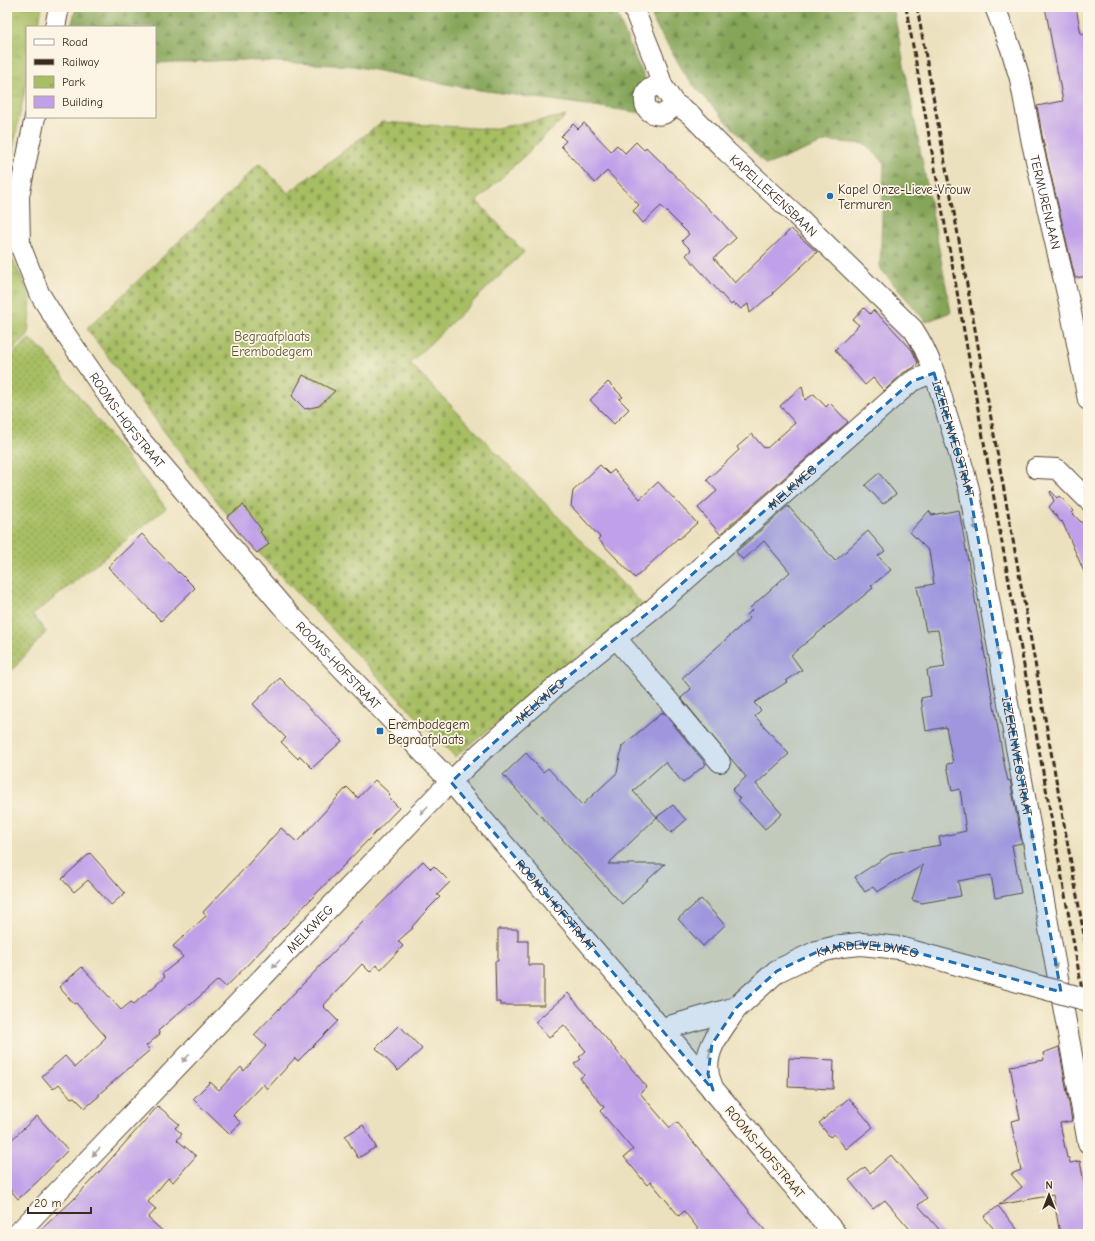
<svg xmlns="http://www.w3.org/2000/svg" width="1095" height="1241" font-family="'Comic Neue',sans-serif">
<defs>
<pattern id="grass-dots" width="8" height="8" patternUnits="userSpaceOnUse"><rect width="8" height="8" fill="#a7be63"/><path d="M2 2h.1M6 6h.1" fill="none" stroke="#899b51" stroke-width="1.8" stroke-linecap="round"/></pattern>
<pattern id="forest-firs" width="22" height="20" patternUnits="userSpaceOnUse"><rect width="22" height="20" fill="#85a559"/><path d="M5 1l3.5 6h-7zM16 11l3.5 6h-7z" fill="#6e8749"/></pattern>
<pattern id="cemetery-stones" width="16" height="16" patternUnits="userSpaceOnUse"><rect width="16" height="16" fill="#a7be63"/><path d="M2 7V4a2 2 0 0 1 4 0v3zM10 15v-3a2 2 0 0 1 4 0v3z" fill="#899b51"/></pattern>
<pattern id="park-tufts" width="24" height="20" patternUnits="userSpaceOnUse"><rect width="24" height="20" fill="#a7be63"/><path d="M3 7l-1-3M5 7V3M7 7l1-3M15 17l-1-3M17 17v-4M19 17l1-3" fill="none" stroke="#899b51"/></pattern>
</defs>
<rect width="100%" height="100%" fill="#fcf5e5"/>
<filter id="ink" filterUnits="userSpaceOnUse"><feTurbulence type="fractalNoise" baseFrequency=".025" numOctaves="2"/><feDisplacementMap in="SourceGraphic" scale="8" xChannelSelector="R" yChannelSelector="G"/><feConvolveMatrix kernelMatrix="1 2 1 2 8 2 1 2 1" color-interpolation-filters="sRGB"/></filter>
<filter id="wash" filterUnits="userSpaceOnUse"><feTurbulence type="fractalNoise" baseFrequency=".012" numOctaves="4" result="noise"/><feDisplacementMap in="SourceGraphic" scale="16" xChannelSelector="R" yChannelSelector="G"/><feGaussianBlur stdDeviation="0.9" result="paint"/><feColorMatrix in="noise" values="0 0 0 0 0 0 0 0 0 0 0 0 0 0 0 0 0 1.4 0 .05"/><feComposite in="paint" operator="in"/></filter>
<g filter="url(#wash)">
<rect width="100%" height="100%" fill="#ece1be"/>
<!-- grass -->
<path fill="url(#grass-dots)" stroke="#717440" d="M29,339L43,350L166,508L33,615L46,632L7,676V359Z"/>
<!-- forest -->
<path fill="url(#forest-firs)" stroke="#60683c" d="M76,7H614L636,60L664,116L473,89L353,66L239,60L155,63V27H71Z
M648,7H893L951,312L926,322L880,268L884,162L865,144L828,141L766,165L688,79L655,24Z"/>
<!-- cemetery -->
<path fill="url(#cemetery-stones)" stroke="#717440" d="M566,116L477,201L524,252L410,363L643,605L455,757L261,555L229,517L87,329L237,186L259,163L288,193L382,122L490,129Z"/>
<!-- park -->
<path fill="url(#park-tufts)" stroke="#717440" d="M7,7H42L38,27H27V78L19,118L7,187Z
M7,222L9,252L31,297L28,335L7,355Z"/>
<g id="blocks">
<!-- building -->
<path fill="#c0a0e9" d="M1045,7H1076L1081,34L1088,33V276L1075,278L1043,141L1037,106L1063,101Z
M584,123L611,151L617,145L625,153L636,142L644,150L646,147L721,221L736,238L714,258L735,283L791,229L817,252L773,293L774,294L765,300L750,313L748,304L741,309L736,304L735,306L733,303L731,305L686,255L691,250L682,241L689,234L661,206L643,223L633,211L639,205L607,171L595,183L561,146L566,141L561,136L573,124L578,129Z
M864,308L870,314L873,310L888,324L912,350L918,363L913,368L903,373L884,391L873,378L865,385L835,350L859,325L853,320Z
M303,375L335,391L319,406L305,409L292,396Z
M608,382L623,397L619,399L629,409L614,424L590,400Z
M802,386L805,400L814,394L826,407L830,403L848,422L720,534L698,508L717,491L707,480L739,450L737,447L752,434L764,448L766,447L767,448L795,423L780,406Z
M600,465L609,474L614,470L640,499L658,482L697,523L679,539L678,538L635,578L598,539L600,537L571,506L573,491Z
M879,473L896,494L883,504L865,485Z
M1051,491L1057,498L1059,496L1067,503L1074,511L1072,513L1088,529V581L1062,521L1061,522L1049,507L1054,501L1050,492Z
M243,505L262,530L260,532L269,544L257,553L244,539L227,517Z
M788,506L835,561L868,531L885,551L878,556L891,570L871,586L873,588L791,655L802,670L786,681L787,682L754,703L761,710L755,716L789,754L756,784L782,814L765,829L738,800L740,799L732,790L746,777L681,698L691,689L682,678L750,618L747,615L752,610L750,608L790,572L764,541L743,560L736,552Z
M959,510L1005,768L1008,781L1010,780L1022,843L1012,845L1021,893L995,898L991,875L958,881L961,896L922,903L912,900L923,865L877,892L873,887L865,892L855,877L892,853L941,845L939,837L966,831L960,789L952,791L947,764L953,763L946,727L926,731L921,698L931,696L927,670L945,667L938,630L926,631L917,587L934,584L929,551L910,532L929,511L932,515Z
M142,534L178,573L179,572L195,588L161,621L108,567Z
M280,678L342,741L312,768L300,756L298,759L281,742L286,738L253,704Z
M663,712L706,764L683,783L665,762L633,791L657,817L608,864H665L622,904L503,775L526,753L543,772L548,768L582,805L617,773L622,746Z
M375,780L390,794L388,797L399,808L226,987L218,980L190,1005L189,1004L158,1031L160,1034L146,1046L150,1050L99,1094V1096L85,1108L74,1097L71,1098L59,1084L53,1089L42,1076L65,1056L75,1067L102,1043L101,1042L106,1037L76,1003L74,1004L59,987L82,967L121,1010L131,1002L134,1004L165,977L162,974L183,957L173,946L206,916L203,912L243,870L281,828L297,842L347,787L358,798Z
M673,805L686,820L671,833L657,817Z
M90,853L125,893L111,905L88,880L74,892L62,879Z
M423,861L431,869L434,866L450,882L437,895L440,897L424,913L412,927L413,928L398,941L403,946L381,969L376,965L370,972L362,964L323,1006L338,1021L298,1061L295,1058L267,1089L263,1084L233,1115L241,1123L229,1134L193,1099L210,1082L219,1090L241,1067L244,1071L266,1046L254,1035L349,936Z
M701,899L725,925L703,946L678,919Z
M498,929H518V941H528V965H544V1005H500V1002H496L495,961H498Z
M568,993L647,1087L640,1093L670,1128L677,1122L768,1234H702L684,1211L679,1216L651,1182L647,1185L624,1157L633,1150L600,1111L604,1107L580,1078L584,1075L574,1064L581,1059L579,1057L586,1051L564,1025L549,1038L535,1022Z
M399,1025L422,1049L398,1071L376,1048Z
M1059,1047L1072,1121L1060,1123L1067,1158H1069L1070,1163L1080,1161L1088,1204V1234H1060L1053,1195L999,1205L1022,1187L1011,1174L1021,1170L1011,1121L1020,1119L1010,1066L1044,1060L1043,1053Z
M789,1058L834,1060L833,1089L788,1087Z
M849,1098L873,1127L846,1149L834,1134L830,1137L819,1123Z
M158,1106L179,1124L175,1128L182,1134L177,1140L196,1156L173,1182L168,1178L148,1202L156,1209L148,1218L166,1234H36L72,1201L100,1171Z
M37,1116L68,1150L37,1182L18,1199L7,1186V1144Z
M363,1125L376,1147L358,1158L345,1136Z
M891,1155L927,1198L918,1205L943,1234H914L885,1200L873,1209L849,1180L865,1167L870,1173Z
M998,1206L1021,1234H998L984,1217Z"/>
</g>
</g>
<g filter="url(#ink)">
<use href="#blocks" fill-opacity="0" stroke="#564536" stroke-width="1"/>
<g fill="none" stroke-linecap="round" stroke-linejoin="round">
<!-- minor casing -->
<g stroke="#564536" stroke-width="22">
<g id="minor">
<path id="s1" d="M633,7L655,62L662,85L674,103L690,114L727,152L796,215L913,329C930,354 938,383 946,412C954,437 962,463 969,489L1088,1143"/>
<path id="s2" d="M995,7L1011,49L1020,79L1032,143L1069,302L1088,400"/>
<path d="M55,27L59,7"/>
<path d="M662,85H656L648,90C635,111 664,126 674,103"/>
<path id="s3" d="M35,117L19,196L20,245L39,293L59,325L132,430L282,606L451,782L662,1029"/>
<path d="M1036,468L1057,469L1088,500"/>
<path d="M616,638L720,762"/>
<path id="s4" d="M17,1234L441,791L481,752L556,686L654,608L911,382L919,378L934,373"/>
</g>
</g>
<!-- tertiary casing -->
<g stroke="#564536" stroke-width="24">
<g id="tertiary">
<path d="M713,1090C711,1085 709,1080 708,1075C703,1049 723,1028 736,1008"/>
<path id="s5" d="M835,1234L662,1029L736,1008L777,971L817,952L841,946L861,944L900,948L1040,987"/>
</g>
</g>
<!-- minor -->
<use href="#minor" stroke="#fff" stroke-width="20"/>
<!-- tertiary -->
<use href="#tertiary" stroke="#fff" stroke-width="22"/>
<!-- rail -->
<path stroke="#3b2a1e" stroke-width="3" stroke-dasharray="6 3" stroke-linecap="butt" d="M906,7L1088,1023
M917,7L1088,957"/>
<!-- tertiary-bridge casing -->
<g stroke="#564536" stroke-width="24" stroke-linecap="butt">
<path id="tertiary-bridge" d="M1040,987L1088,1000"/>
</g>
<!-- tertiary-bridge -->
<use href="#tertiary-bridge" stroke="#fff" stroke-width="22"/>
</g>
<!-- one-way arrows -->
<defs><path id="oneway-solid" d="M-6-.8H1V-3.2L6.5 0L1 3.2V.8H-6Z"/></defs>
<g fill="#a79f9a">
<use href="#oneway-solid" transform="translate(975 525) rotate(80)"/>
<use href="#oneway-solid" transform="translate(998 653) rotate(80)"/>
<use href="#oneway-solid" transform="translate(424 810) rotate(134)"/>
<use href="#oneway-solid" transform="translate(1032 835) rotate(79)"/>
<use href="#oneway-solid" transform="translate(1055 963) rotate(79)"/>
<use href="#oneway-solid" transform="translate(276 964) rotate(134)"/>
<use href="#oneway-solid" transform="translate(710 1052) rotate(-75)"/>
<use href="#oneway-solid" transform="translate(186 1058) rotate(134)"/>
<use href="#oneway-solid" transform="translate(96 1152) rotate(134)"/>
</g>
</g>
<!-- marked area -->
<path fill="#1f6fb2" fill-opacity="0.2" stroke="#1f6fb2" stroke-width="3" stroke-dasharray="8 5" stroke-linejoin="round" d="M934,373L969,489L1061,992L900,948L861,944L841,946L817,952L777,971L736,1008L712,1044L708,1074L713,1090L451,782L556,686L654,608L911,382Z"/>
<!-- markers -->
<g fill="#1f6fb2" stroke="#fcf5e5" stroke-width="1.5">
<circle cx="830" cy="196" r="4"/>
<rect x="376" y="727" width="8" height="8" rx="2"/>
</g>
<g text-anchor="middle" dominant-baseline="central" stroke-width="3.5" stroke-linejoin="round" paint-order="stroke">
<!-- poi labels -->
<g font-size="13" fill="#3b2a1e" stroke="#fcf5e5" text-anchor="start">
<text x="838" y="189">Kapel Onze-Lieve-Vrouw<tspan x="838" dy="15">Termuren</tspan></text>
<text x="388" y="724">Erembodegem<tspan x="388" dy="15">Begraafplaats</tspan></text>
</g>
<!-- street labels -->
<g font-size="13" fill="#3b2a1e" stroke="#fcf5e5">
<text stroke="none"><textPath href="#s1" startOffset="241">KAPELLEKENSBAAN</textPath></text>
<text stroke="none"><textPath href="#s2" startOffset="202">TERMURENLAAN</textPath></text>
<text stroke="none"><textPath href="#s3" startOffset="336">ROOMS-HOFSTRAAT</textPath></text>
<text stroke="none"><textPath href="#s1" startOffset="552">IJZERENWEGSTRAAT</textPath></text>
<text stroke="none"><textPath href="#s4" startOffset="1078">MELKWEG</textPath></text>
<text stroke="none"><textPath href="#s3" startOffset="660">ROOMS-HOFSTRAAT</textPath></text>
<text stroke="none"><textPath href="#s4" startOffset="747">MELKWEG</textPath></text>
<text stroke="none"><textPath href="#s1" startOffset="876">IJZERENWEGSTRAAT</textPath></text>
<text stroke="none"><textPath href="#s3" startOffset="984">ROOMS-HOFSTRAAT</textPath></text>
<text stroke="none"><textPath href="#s4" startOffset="423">MELKWEG</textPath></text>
<text stroke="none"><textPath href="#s5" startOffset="496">KAARDEVELDWEG</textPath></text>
<text transform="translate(765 1152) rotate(50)">ROOMS-HOFSTRAAT</text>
</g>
<!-- park labels -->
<g font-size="13" fill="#5b5633" stroke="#fcf5e5">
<text x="272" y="336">Begraafplaats<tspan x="272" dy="15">Erembodegem</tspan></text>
</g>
</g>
<!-- margin -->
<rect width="1095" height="1241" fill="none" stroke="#fcf5e5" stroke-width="24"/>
<!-- legend -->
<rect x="26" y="26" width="130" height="92" fill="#fcf5e5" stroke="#afa495"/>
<rect x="34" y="39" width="20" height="6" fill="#ffffff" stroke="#afa495"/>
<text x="62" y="46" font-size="12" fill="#3b2a1e">Road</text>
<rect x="34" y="59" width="20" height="6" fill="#3b2a1e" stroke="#afa495"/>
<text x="62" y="66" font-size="12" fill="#3b2a1e">Railway</text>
<rect x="34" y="76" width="20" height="12" fill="url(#park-tufts)" stroke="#afa495"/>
<text x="62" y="86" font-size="12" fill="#3b2a1e">Park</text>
<rect x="34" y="96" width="20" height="12" fill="#c0a0e9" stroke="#afa495"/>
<text x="62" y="106" font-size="12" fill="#3b2a1e">Building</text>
<!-- north arrow -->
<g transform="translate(1049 1195)" stroke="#fcf5e5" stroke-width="3" paint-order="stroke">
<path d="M0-3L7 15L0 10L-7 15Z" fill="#3b2a1e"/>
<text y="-6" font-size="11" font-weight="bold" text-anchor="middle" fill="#3b2a1e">N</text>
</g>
<!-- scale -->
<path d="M28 1207v6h63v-6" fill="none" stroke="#3b2a1e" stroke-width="2"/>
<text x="34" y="1207" font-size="12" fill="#3b2a1e" stroke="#fcf5e5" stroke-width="3" paint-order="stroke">20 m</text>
</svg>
